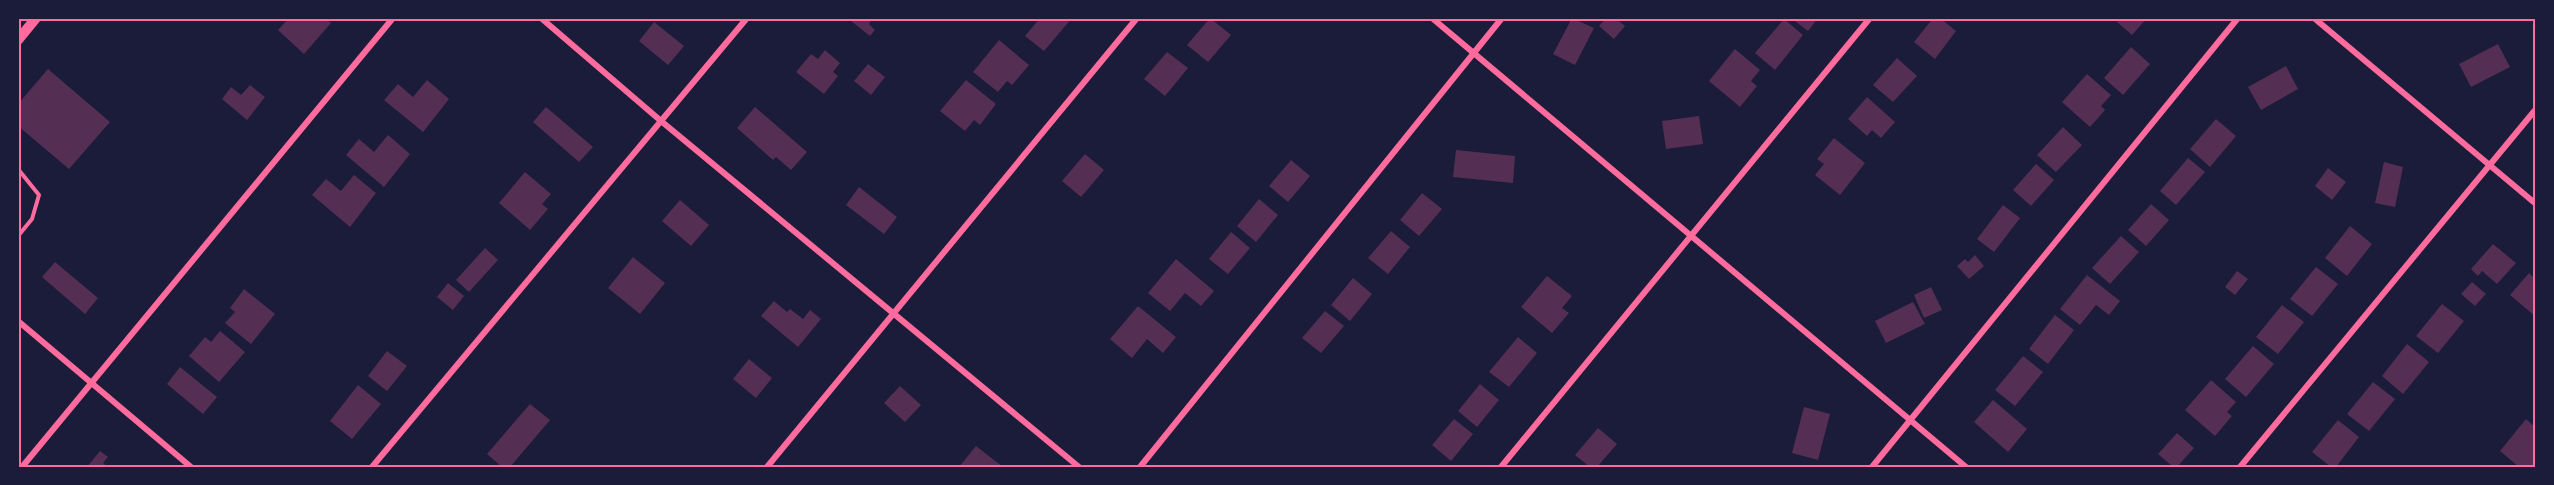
<svg xmlns="http://www.w3.org/2000/svg" width="2554" height="485" font-family="Overpass,sans-serif">
<rect width="100%" height="100%" fill="#1b1b3a"/>
<!-- building -->
<path fill="#542f53" d="M285,18H325L331,23L304,54L278,30L287,20Z
M854,18H873L869,24L875,30L870,36L851,21Z
M1040,18H1072L1044,51L1025,36Z
M1210,18L1231,35L1208,62L1187,45Z
M1572,18L1594,28L1575,65L1553,54Z
M1606,18H1615L1625,26L1614,39L1599,26Z
M1791,18H1818L1808,31Z
M1933,18H1940L1956,31L1935,59L1914,42Z
M2120,18H2147L2132,35L2117,22Z
M1784,19L1803,35L1775,70L1755,53Z
M654,22L684,46L668,65L639,41Z
M999,40L1029,65L1012,85L1007,81L998,92L973,72Z
M2498,44L2510,67L2471,87L2459,64Z
M2131,47L2150,64L2123,95L2104,78Z
M1735,49L1760,70L1751,81L1757,86L1740,107L1709,81Z
M825,50L840,63L833,72L838,76L824,94L796,72L811,54L818,59Z
M1167,52L1188,68L1165,96L1144,79Z
M1897,58L1917,76L1893,102L1873,85Z
M868,64L885,77L871,95L854,81Z
M2286,66L2298,89L2261,110L2248,87Z
M48,69L110,122L69,169L18,126V104Z
M2087,74L2111,95L2101,106L2105,110L2090,127L2062,102Z
M427,80L449,99L423,132L384,100L398,84L413,97Z
M966,80L996,104L980,125L974,120L965,131L940,111Z
M250,85L265,97L247,120L222,99L231,87L241,95Z
M1867,97L1895,122L1881,138L1872,130L1867,136L1848,119Z
M546,107L593,147L579,162L533,122Z
M755,107L807,152L791,170L776,157L773,160L737,128Z
M1699,116L1703,144L1666,149L1662,121Z
M2216,119L2236,136L2210,167L2190,149Z
M2063,127L2082,145L2056,172L2037,155Z
M388,135L410,154L384,187L346,155L359,139L374,152Z
M1834,138L1865,163L1840,195L1815,175L1824,164L1817,159Z
M1456,150L1515,156L1513,183L1453,177Z
M1085,154L1104,170L1081,197L1062,181Z
M2188,158L2205,172L2176,205L2160,191Z
M1291,160L1310,176L1288,202L1269,186Z
M2384,162L2403,167L2395,207L2375,203Z
M2036,164L2054,180L2031,206L2013,190Z
M2328,168L2346,182L2332,200L2315,186Z
M525,172L551,194L542,204L548,209L530,230L499,203Z
M354,175L376,193L350,227L312,195L326,179L341,191Z
M859,187L897,217L884,234L846,205Z
M1422,193L1442,209L1419,236L1400,220Z
M1259,199L1278,215L1256,242L1237,226Z
M680,200L709,225L691,246L662,221Z
M2151,204L2169,220L2146,246L2128,230Z
M2003,205L2020,218L1994,252L1977,239Z
M2350,226L2372,244L2347,276L2325,258Z
M1391,231L1410,247L1388,274L1368,258Z
M1231,232L1250,248L1228,274L1209,259Z
M2121,236L2139,252L2110,284L2092,268Z
M2493,244L2516,263L2497,284L2482,271L2478,276L2471,269Z
M485,248L498,260L469,292L456,280Z
M1975,255L1984,266L1969,279L1957,266L1965,259L1968,262Z
M633,257L665,283L640,314L608,288Z
M1176,259L1214,291L1201,306L1185,293L1170,311L1148,293Z
M55,262L98,298L85,314L42,277Z
M2316,267L2338,284L2312,316L2290,299Z
M2237,271L2248,279L2235,295L2225,287Z
M2529,273L2536,280V317L2510,295Z
M2087,275L2120,301L2109,315L2096,305L2080,325L2060,309Z
M1547,276L1572,296L1562,308L1569,313L1552,333L1521,307Z
M1353,278L1372,294L1350,321L1331,305Z
M2472,282L2486,294L2475,306L2461,294Z
M448,283L464,296L453,310L437,297Z
M1931,287L1942,310L1924,318L1914,295Z
M244,289L275,314L251,344L225,323L235,312L230,308Z
M774,301L787,312L790,309L803,319L810,310L821,319L798,347L761,316Z
M1913,302L1925,324L1886,343L1875,321Z
M2442,304L2464,321L2438,353L2416,336Z
M2282,305L2304,322L2278,354L2256,337Z
M1138,306L1176,337L1163,353L1147,339L1132,358L1110,339Z
M1325,311L1344,326L1321,353L1302,338Z
M2055,315L2074,330L2048,364L2029,349Z
M220,331L245,352L219,382L189,356L205,337L211,342Z
M1518,337L1537,353L1509,387L1489,372Z
M2407,344L2429,362L2403,394L2382,376Z
M2253,346L2274,364L2246,397L2225,379Z
M387,351L407,366L387,391L368,376Z
M2023,356L2043,372L2015,406L1995,390Z
M749,359L772,378L756,398L733,379Z
M180,367L217,397L203,414L167,384Z
M2211,380L2236,402L2227,412L2232,416L2215,436L2185,410Z
M2373,382L2395,399L2369,431L2347,414Z
M1480,384L1499,400L1477,427L1458,411Z
M358,385L381,404L352,439L330,421Z
M900,386L921,405L905,422L884,403Z
M1993,400L2027,429L2008,452L1974,422Z
M530,404L550,420L510,467H502L487,454Z
M1804,407L1830,414L1818,460L1792,453Z
M1454,419L1473,434L1451,461L1432,445Z
M2526,419L2536,428V467H2519L2500,451Z
M2338,420L2359,437L2336,467H2331L2312,452Z
M1598,428L1617,444L1597,467H1590L1575,455Z
M2177,433L2194,448L2177,467H2173L2158,454Z
M976,446L1003,467H959Z
M100,451L108,457L103,463L108,467H87Z"/>
<g fill="none" stroke-linecap="round" stroke-linejoin="round">
<!-- service -->
<path stroke="#ff6b9d" stroke-width="4" d="M18,169L39,195L32,219L18,236"/>
<!-- minor -->
<path stroke="#ff6b9d" stroke-width="6" d="M541,18L661,121L1079,467
M1432,18L1966,467
M2314,18L2536,204
M18,321L191,467
M22,467L393,18
M372,467L747,18
M767,467L1137,18
M1140,467L1502,18
M1501,467L1870,18
M1872,467L2238,18
M2240,467L2536,109"/>
<!-- secondary -->
<path stroke="#ff6b9d" stroke-width="10" d="M18,40L36,18"/>
</g>
<!-- border -->
<rect width="2554" height="485" fill="none" stroke="#1b1b3a" stroke-width="39"/>
<rect x="20" y="20" width="2514" height="446" fill="none" stroke="#ff6b9d" stroke-width="2"/>
</svg>
